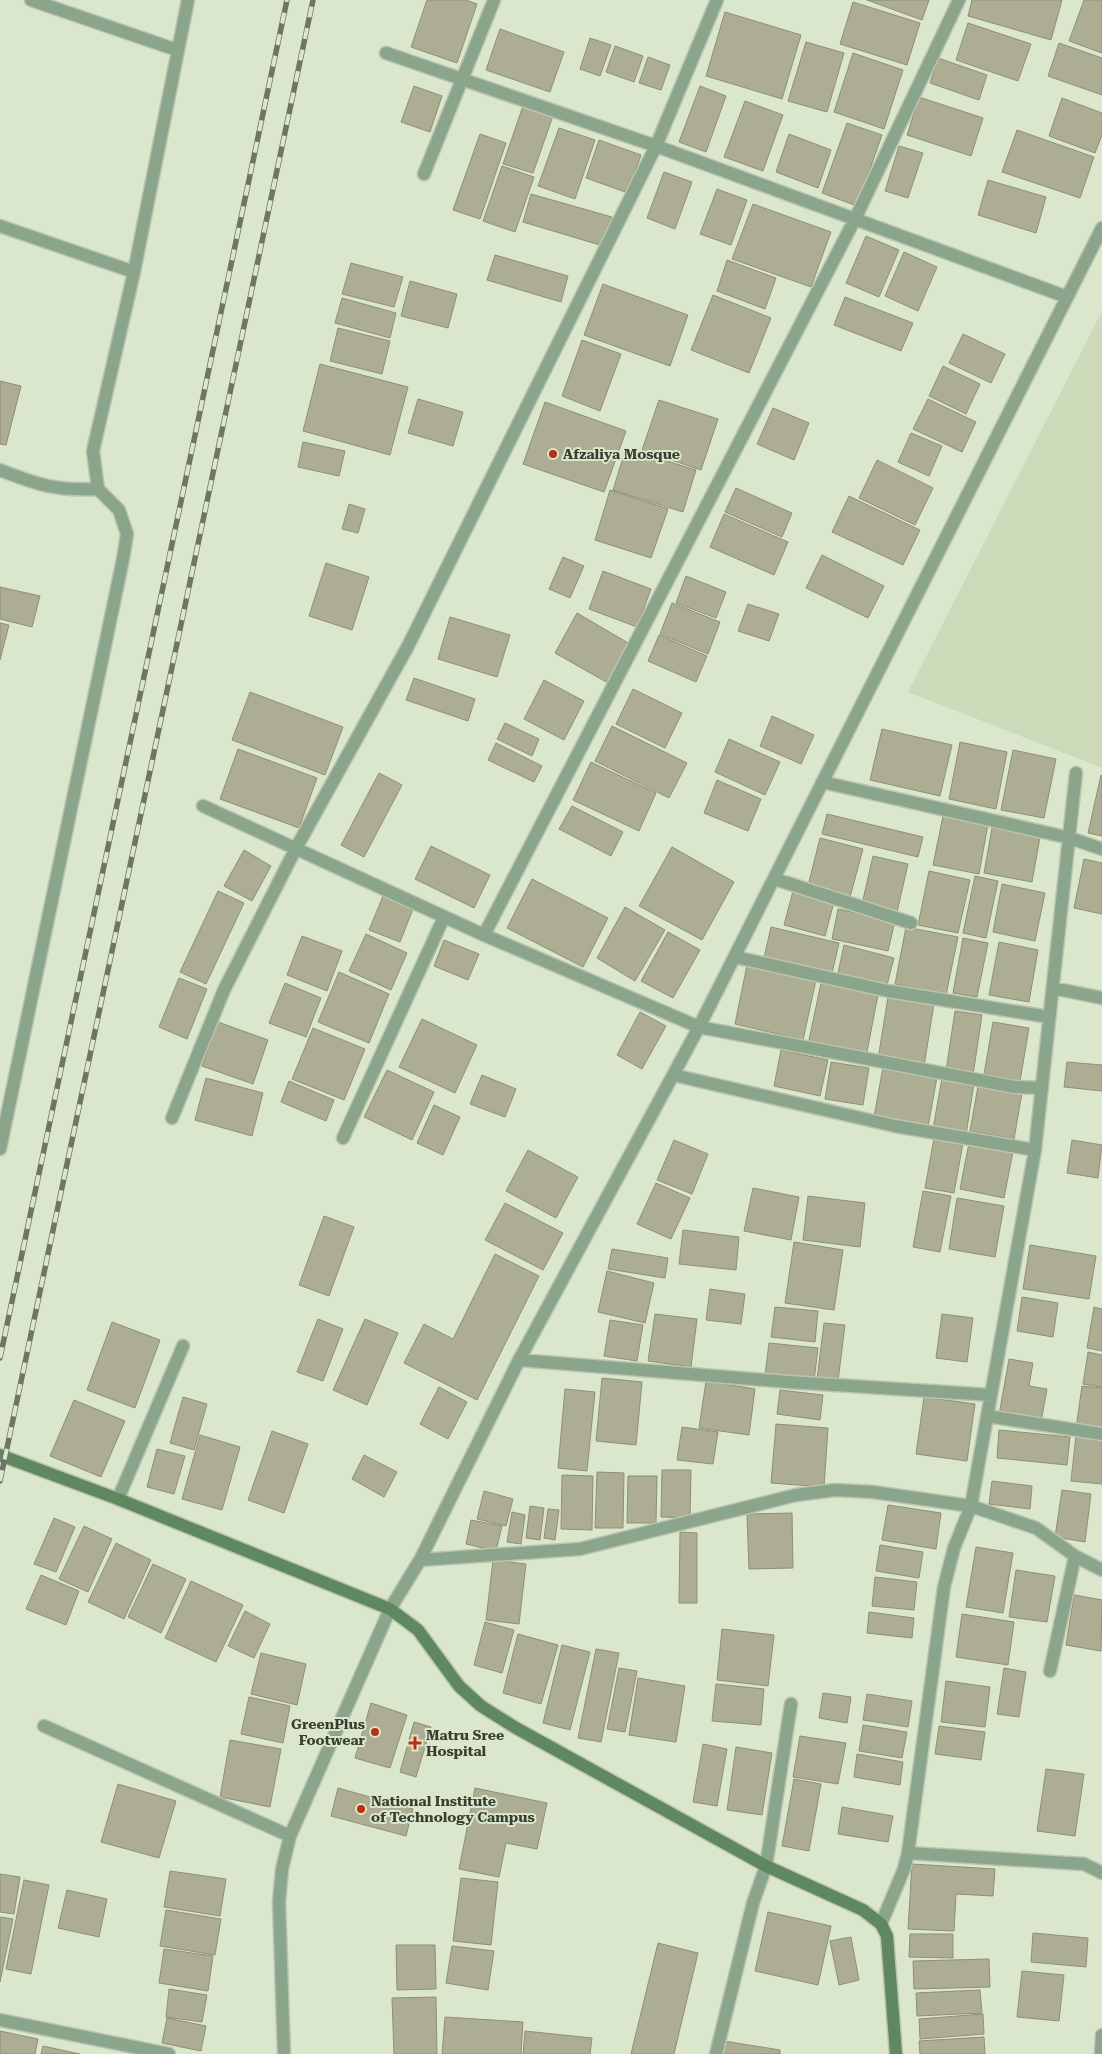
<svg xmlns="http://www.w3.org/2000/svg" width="1102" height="2054" font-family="'Roboto Serif',serif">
<rect width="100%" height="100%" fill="#dbe7cc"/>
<!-- built -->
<path fill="#cddaba" d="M1102,311V768L908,692Z"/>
<!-- building -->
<path fill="#acad92" stroke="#8e8f75" d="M427,0H466L477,4L457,63L411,47Z
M867,0H929L922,20Z
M972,0H1062L1051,40L968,16Z
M1084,0H1102V53L1069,41Z
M853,2L920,23L907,65L840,44Z
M725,12L801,35L782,99L706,76Z
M968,23L1031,44L1018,81L956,60Z
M500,29L564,52L550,92L486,70Z
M590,38L611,45L600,76L580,69Z
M806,42L844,53L827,112L788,101Z
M1059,43L1102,58V95L1048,76Z
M615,46L643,56L634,82L606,72Z
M853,53L903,70L884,129L834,112Z
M648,57L670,65L661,90L639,83Z
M938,58L987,75L979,100L930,83Z
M414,86L442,96L430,132L401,122Z
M700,86L726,96L706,152L679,142Z
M919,97L983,118L971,156L907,135Z
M1062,98L1102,113V135L1095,153L1049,136Z
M745,101L783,115L763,171L724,157Z
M524,103L554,113L533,173L503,164Z
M847,123L882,135L857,206L822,193Z
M559,128L595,140L575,199L538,186Z
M1017,130L1094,157L1080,198L1002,172Z
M480,134L506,143L480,219L453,210Z
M789,134L831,150L818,188L776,172Z
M599,140L641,155L628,193L586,178Z
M899,146L923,153L908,198L885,191Z
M502,166L534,177L515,232L483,221Z
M664,172L692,182L675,229L647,218Z
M988,180L1046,197L1036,233L978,215Z
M717,189L747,200L731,245L700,234Z
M531,194L612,217L603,246L523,222Z
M753,204L831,232L811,287L732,259Z
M866,236L899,250L879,297L846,283Z
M904,252L937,267L918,311L885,296Z
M495,255L568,276L561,302L487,280Z
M727,260L776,278L765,309L717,291Z
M351,263L403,277L394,307L342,294Z
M410,281L457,294L448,328L401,316Z
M603,284L688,315L670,366L584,335Z
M713,295L771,318L749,373L691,350Z
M845,297L913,323L901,351L834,325Z
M342,298L396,313L390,338L335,323Z
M338,328L390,341L382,374L330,361Z
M963,334L1005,354L991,383L949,363Z
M582,340L621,354L600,411L562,396Z
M320,364L408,387L390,455L303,431Z
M943,366L980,384L966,414L929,396Z
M0,381L21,386L6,445L0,444Z
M418,399L463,412L453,446L408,433Z
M928,399L976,422L962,452L913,429Z
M659,400L718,419L701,470L642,450Z
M545,402L626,431L604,492L523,464Z
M773,408L809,423L794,460L757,444Z
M911,433L942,446L929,476L898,462Z
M303,442L345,451L339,476L298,467Z
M626,448L696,470L683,512L613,490Z
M877,460L933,488L915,525L859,498Z
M736,488L792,513L782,537L725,512Z
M610,490L668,509L651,558L595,540Z
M849,496L920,530L903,565L832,532Z
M349,504L365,509L358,533L342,529Z
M724,514L788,542L774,575L710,547Z
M822,555L884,586L868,618L806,588Z
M563,557L584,566L570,598L549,589Z
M326,563L369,577L352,630L309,616Z
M603,571L651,589L637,627L589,609Z
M686,576L726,592L716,618L676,603Z
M0,587L40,596L32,627L0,619Z
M672,603L720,622L708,654L660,634Z
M748,604L779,614L769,641L738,631Z
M577,613L630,644L608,683L555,653Z
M450,617L510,635L497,677L438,659Z
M0,623L9,625L0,660Z
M659,635L707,656L696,682L648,661Z
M414,678L475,699L468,721L406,700Z
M544,680L584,701L564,740L524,719Z
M633,689L682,713L665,748L616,724Z
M250,692L343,727L325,775L232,740Z
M772,716L814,735L801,764L760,746Z
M505,723L539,739L532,756L497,739Z
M612,726L687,763L669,798L595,761Z
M882,729L952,745L940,796L870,780Z
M729,739L780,762L765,795L715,772Z
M960,742L1007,752L996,809L949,799Z
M496,743L542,766L534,782L488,760Z
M238,749L317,778L299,828L220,799Z
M1013,750L1056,759L1044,818L1001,810Z
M591,762L656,793L639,831L573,800Z
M379,773L402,785L364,857L341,845Z
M1101,775L1102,776V836L1088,833Z
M717,780L761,799L748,831L704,813Z
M572,806L623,832L611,856L559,829Z
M827,814L923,837L918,857L822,834Z
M943,816L988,824L979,874L933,865Z
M992,828L1040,837L1032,882L984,873Z
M820,838L863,849L850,897L808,886Z
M431,846L490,875L474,908L415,879Z
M672,847L734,882L702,940L639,906Z
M244,850L271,866L252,901L224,886Z
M873,856L908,864L897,912L862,904Z
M1084,859L1102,863V914L1074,908Z
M929,871L970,880L958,933L918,925Z
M975,876L998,881L986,938L963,933Z
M532,879L608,918L583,967L507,928Z
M1002,884L1045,893L1035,941L993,932Z
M218,891L244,903L206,984L180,972Z
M793,891L834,902L825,936L784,925Z
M383,896L413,909L400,942L369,930Z
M625,907L665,930L635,981L597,958Z
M838,909L895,921L888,951L832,939Z
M771,927L839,943L832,973L764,958Z
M906,927L958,937L946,995L895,984Z
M668,932L700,950L673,998L641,981Z
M366,934L407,953L391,990L349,971Z
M302,936L342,951L327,991L287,975Z
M963,938L988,943L977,997L953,993Z
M444,940L479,954L468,980L434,966Z
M999,942L1038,950L1029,1002L989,995Z
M844,945L894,958L887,985L838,973Z
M747,965L816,980L803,1040L735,1024Z
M339,972L389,994L369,1043L318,1022Z
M179,978L207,989L187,1039L159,1027Z
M285,983L321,998L306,1037L269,1023Z
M821,983L878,995L866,1057L808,1045Z
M888,997L934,1004L924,1066L878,1059Z
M955,1011L982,1015L973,1075L946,1071Z
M640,1012L666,1026L642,1069L617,1055Z
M422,1019L477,1045L455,1093L399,1067Z
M218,1022L268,1040L253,1084L202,1066Z
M993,1022L1029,1028L1020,1081L984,1074Z
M313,1028L365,1049L344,1100L292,1079Z
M781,1050L828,1060L820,1096L774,1086Z
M831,1062L869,1068L863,1105L825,1099Z
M1067,1062L1102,1065V1091L1064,1087Z
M883,1067L937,1077L928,1127L874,1117Z
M387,1070L434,1092L412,1140L364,1117Z
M482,1075L516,1089L505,1117L470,1104Z
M206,1078L263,1093L252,1136L195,1120Z
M942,1078L974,1083L966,1135L933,1129Z
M289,1081L334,1100L326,1121L281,1102Z
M978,1086L1022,1093L1014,1139L970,1131Z
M434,1105L460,1117L443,1155L417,1143Z
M934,1138L963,1143L954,1193L925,1188Z
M674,1140L708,1154L692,1194L657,1180Z
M1072,1140L1102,1145L1098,1178L1067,1173Z
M969,1143L1013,1152L1004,1198L960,1189Z
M528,1150L578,1177L556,1218L506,1191Z
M656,1183L690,1198L671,1239L637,1224Z
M753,1188L799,1197L791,1240L744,1231Z
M923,1191L951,1196L940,1252L913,1247Z
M808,1196L865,1203L860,1247L803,1240Z
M957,1198L1004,1206L995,1257L949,1249Z
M505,1203L563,1233L543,1270L485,1240Z
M324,1216L354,1227L329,1296L299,1285Z
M683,1230L739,1237L736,1270L679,1264Z
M794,1242L843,1250L834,1310L785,1303Z
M1030,1245L1096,1256L1089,1299L1023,1289Z
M612,1249L668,1258L665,1278L608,1269Z
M495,1254L539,1276L477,1400L404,1363L424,1324L453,1339Z
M607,1271L654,1283L645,1323L598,1312Z
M710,1289L745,1294L741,1324L706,1320Z
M1022,1297L1058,1303L1053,1337L1017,1331Z
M775,1307L818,1311L815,1342L771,1337Z
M1094,1307L1102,1309V1351L1087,1348Z
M655,1314L697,1319L691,1367L648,1361Z
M942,1314L973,1318L967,1362L936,1358Z
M318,1319L343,1329L323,1381L297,1372Z
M365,1319L398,1333L367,1405L333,1390Z
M610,1320L643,1325L637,1361L604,1356Z
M112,1322L160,1340L135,1408L87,1390Z
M824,1323L845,1325L838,1381L817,1379Z
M769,1343L818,1348L814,1381L765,1375Z
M1088,1352L1102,1355V1387L1083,1384Z
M1009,1359L1033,1363L1029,1386L1047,1389L1041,1422L999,1415Z
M602,1378L642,1382L636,1445L596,1441Z
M706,1381L755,1389L749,1435L699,1428Z
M1082,1386L1102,1388V1432L1076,1428Z
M439,1387L467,1402L448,1439L420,1424Z
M565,1389L595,1392L587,1471L558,1468Z
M780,1390L823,1395L820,1420L777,1414Z
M183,1397L207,1404L194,1450L170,1443Z
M924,1397L975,1404L967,1461L916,1454Z
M74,1400L125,1421L101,1477L50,1456Z
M776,1424L828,1428L824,1487L771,1483Z
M682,1427L718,1432L713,1464L677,1460Z
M999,1430L1070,1437L1067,1465L997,1458Z
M272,1431L308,1444L284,1513L248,1500Z
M200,1435L240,1447L222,1510L182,1499Z
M1076,1435L1102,1439V1484L1071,1481Z
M157,1449L185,1456L174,1494L147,1487Z
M364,1455L397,1472L384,1497L352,1479Z
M662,1470H691L690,1518L661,1517Z
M597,1472L624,1473L623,1528H595Z
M562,1475L593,1476L592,1530L561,1529Z
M628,1476H657L656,1523H627Z
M992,1481L1032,1486L1030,1509L989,1504Z
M1062,1490L1091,1494L1085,1542L1055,1537Z
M484,1491L513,1499L506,1526L477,1519Z
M888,1505L941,1513L936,1549L882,1540Z
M530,1506L544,1508L540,1540L526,1538Z
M548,1509L559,1510L555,1540L544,1538Z
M512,1512L525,1515L521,1544L507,1542Z
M792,1513L793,1568L749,1569L747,1514Z
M54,1518L75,1527L56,1572L34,1564Z
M471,1520L502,1526L496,1551L466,1544Z
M84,1526L112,1539L88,1592L59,1579Z
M680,1532L697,1533V1603H679Z
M116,1543L151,1560L124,1619L88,1602Z
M880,1545L923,1552L919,1578L876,1571Z
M976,1547L1013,1553L1003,1613L966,1607Z
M493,1560L526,1564L519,1624L486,1620Z
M153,1564L186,1579L161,1633L128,1617Z
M1016,1570L1055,1576L1047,1622L1009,1617Z
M41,1575L79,1591L66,1625L26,1609Z
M875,1577L917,1582L914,1610L872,1606Z
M191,1581L243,1605L216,1662L165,1638Z
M1074,1595L1102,1600L1101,1651L1066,1645Z
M245,1611L270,1624L254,1658L228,1646Z
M869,1612L914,1618L912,1638L867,1633Z
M962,1614L1014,1622L1008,1665L956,1657Z
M485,1622L514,1630L502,1673L474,1665Z
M722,1629L774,1635L768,1686L717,1680Z
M518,1634L558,1645L541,1704L503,1693Z
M562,1645L590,1652L570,1730L543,1723Z
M596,1649L619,1653L601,1742L578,1738Z
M261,1653L306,1664L297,1705L251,1694Z
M619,1668L637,1671L625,1732L607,1729Z
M1004,1668L1026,1672L1019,1717L997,1714Z
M638,1678L685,1686L676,1742L629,1735Z
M946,1681L990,1687L985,1727L941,1722Z
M716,1684L764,1689L761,1725L712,1721Z
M823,1693L851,1697L847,1723L819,1718Z
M867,1694L912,1701L908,1727L863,1720Z
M249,1697L290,1706L283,1743L241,1734Z
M371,1703L407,1715L390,1768L355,1758Z
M414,1722L431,1727L416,1777L400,1772Z
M863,1725L907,1732L902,1758L859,1751Z
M939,1726L985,1732L981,1760L935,1754Z
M800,1736L846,1743L838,1784L793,1777Z
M230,1740L281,1749L270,1807L220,1797Z
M703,1744L727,1749L717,1806L693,1802Z
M736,1747L772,1753L762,1815L727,1810Z
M857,1754L903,1762L900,1785L854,1777Z
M1046,1769L1084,1774L1075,1836L1037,1831Z
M794,1779L821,1784L809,1851L782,1846Z
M118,1784L176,1801L159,1858L101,1842Z
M338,1788L413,1809L406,1836L331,1816Z
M475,1788L547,1803L537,1849L506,1843L499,1877L459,1869Z
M842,1807L893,1816L888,1842L838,1834Z
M912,1864L995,1869L993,1896L956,1894L954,1931L908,1929Z
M170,1871L226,1879L220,1916L164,1907Z
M0,1874L20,1877L14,1914L0,1912Z
M461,1878L498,1882L491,1945L453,1941Z
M24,1880L49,1885L31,1974L6,1969Z
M67,1890L107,1899L99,1937L58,1928Z
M166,1910L221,1919L215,1955L160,1946Z
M768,1912L831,1926L818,1985L755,1971Z
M0,1917L13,1919L0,1982Z
M1033,1933L1088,1938L1086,1967L1031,1962Z
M910,1934H953V1958L909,1957Z
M851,1937L859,1980L839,1985L830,1941Z
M658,1943L698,1953L674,2054H631Z
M396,1945H435L436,1989L397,1990Z
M452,1946L494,1951L488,1990L446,1983Z
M164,1949L213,1956L208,1991L159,1983Z
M989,1959L990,1987L914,1989L913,1961Z
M1022,1971L1064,1975L1059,2021L1017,2017Z
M169,1989L207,1995L202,2022L166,2017Z
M980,1990L982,2013L917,2016L916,1993Z
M436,1997L437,2054H394L392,1998Z
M983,2014L984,2034L920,2039L919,2019Z
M445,2017L523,2022L521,2054H442Z
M167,2018L206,2026L201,2051L162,2043Z
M0,2031L38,2039L35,2054H0Z
M525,2031L592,2038L590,2054H523Z
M984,2037L985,2054H920L919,2041Z
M724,2041L780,2050V2054H722Z
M43,2046L80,2054H41Z"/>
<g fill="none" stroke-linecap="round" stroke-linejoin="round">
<!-- street casing -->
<g stroke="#bbc5ad" stroke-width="15">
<path id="street" d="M31,0L177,50
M386,53L656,146L1067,297
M424,174L494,0
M0,226L134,272
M0,470C38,485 57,491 98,489
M1076,773L1035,1150L971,1506L1036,1528L1075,1556L1102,1570
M822,782L1070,838L1102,849
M203,806L484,935L699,1027L1015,1087L1042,1088
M775,879L911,923
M484,935L855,219L959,0
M735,957L888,991L1049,1017
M1053,988L1102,998
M673,1075L895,1126L1035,1150
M172,1118L224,990L295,850L408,646L656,146L717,0
M343,1138L444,917
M0,1149L123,559L127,534L119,510L98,489L93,451L134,272L188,0
M519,1360L789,1382L991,1395
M987,1416L1102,1434
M118,1499L183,1346
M420,1560L580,1549L796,1495L835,1490L873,1492L971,1506L954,1548L944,1587L908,1853L904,1869L881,1924
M1050,1671L1075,1556
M44,1726L290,1836
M908,1853L1084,1864L1102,1873
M0,2020L169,2054
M284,2054L279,1902L282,1869L290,1836L390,1609L420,1560L519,1360L699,1027L1102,228
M716,2054L753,1903L766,1866L791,1704
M1101,2054L1102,2035"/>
</g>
<!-- secondary casing -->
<g stroke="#bbc5ad" stroke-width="15">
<path id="secondary" d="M0,1455L118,1499L390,1609L418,1630L459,1686L481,1706L516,1728L766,1866L863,1910L881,1924L887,1936L896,2054"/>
</g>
<!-- street -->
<use href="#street" stroke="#8aa58b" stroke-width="12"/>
<!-- secondary -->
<use href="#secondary" stroke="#5f8860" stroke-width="12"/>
<!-- rail casing -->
<g stroke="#6e7565" stroke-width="5.5">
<path id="rail" d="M0,1358L287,0
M0,1481L313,0"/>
</g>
<!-- rail -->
<use href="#rail" stroke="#dbe7cc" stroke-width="4" stroke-dasharray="11" stroke-linecap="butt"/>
</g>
<!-- markers -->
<g fill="#bb3012" stroke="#dbe7cc" stroke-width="2">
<circle cx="553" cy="454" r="5"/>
<circle cx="375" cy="1732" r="5"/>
<path d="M412.5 1735.5h5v5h5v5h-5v5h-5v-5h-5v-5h5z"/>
<circle cx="361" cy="1809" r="5"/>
</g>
<g text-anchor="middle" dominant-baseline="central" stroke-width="4" stroke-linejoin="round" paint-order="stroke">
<!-- poi labels -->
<g font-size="14" font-weight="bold" fill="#393e33" stroke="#dbe7cc" text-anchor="start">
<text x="563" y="454">Afzaliya Mosque</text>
<text x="365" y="1724" text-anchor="end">GreenPlus<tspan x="365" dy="16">Footwear</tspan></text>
<text x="426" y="1735">Matru Sree<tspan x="426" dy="16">Hospital</tspan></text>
<text x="371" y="1801">National Institute<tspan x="371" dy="16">of Technology Campus</tspan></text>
</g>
</g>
</svg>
